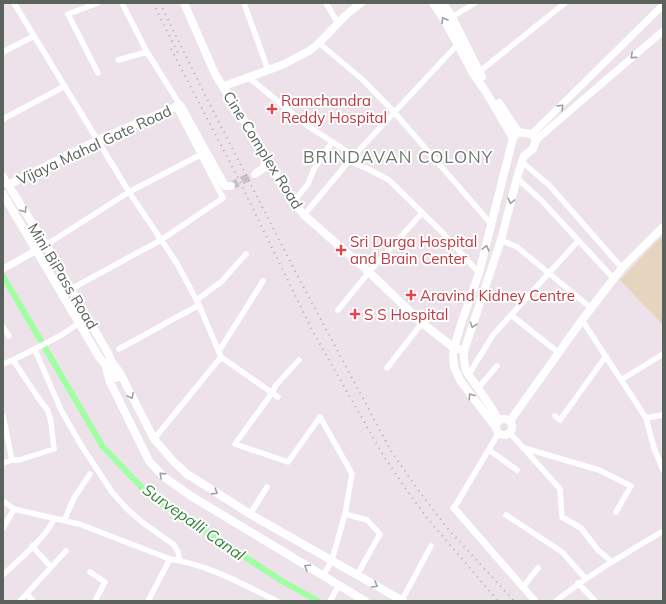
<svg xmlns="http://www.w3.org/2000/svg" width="666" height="604" font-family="Mulish,sans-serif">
<rect width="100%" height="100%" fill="#ede2e9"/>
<!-- green -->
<path fill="#e6d5be" d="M663,236V325L620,280L654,244Z"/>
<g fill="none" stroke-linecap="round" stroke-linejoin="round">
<!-- canal -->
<path stroke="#a0ffa2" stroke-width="6" d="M3,276L103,447L149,495L282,581L318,601"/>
<!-- secondary-tunnel -->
<path stroke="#c8c2c6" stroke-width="8" stroke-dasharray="8 4" stroke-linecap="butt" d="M231,186L255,174"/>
<!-- minor -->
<path stroke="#fff" stroke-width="5.5" d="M14,3L129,192L178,265L199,305L221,357L278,397
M122,3L147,52L180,105
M244,3L268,70
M326,3L338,23
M452,17L475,3
M319,43L363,80L394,112L492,225
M3,52L34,36
M118,60L147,52
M479,72L565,3
M98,73L68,14L98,3
M248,77L308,126L354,156
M3,119L65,86
M349,161L366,168L389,180L444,234L479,273
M522,162L550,186L622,268
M517,178L542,201L614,279
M294,201L308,184L314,169L332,142
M304,215L349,161L457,45
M501,240L517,247L591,308
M46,245L129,192L200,155
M71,289L161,240L223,198L176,107
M197,300L222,281L246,254
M338,310L369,272L422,213
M511,315L559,353
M582,320L646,418L663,415
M3,327L9,336
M119,349L199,305
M35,350L62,412L81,445L112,492L126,508L142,522L174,545L178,552L180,561
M219,351L263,281
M299,360L276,385L272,393L235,444L288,462L320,417L352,474L345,514
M3,364L13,360
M387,368L422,323
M469,374L493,335L578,241
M621,380L663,354
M478,388L497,366
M3,416L12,460
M555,416L560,420L606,356
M646,418L654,448L663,470
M510,433L560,489L562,517L581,528L598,550L611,561
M154,439L221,357
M524,448L599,470L631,486L616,512
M489,450L517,470
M3,463L12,460H19L54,449L51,422L48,411L37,396L13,360L60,336L79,323
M3,501L14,509L79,524L170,559C209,565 242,584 277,601
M454,508L498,434
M250,514L267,487
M506,515L562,552L585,578
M64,521L74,498L90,474
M3,528L14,509
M32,546L51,567
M90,572L105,582L95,601
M3,575C18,560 46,538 54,519
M323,576L332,560L345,514L367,520L380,534L357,575
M578,583L595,601
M523,587L538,568
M27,594L33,601
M402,600L431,546
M20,601L66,551
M148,601L170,559
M330,601L339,585
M556,601C590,574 626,553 663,531"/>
<!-- tertiary -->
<path stroke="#fff" stroke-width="7" d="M532,134L663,5
M536,140L663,31
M3,269L46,245
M454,508L535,601"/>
<!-- secondary -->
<path stroke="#fff" stroke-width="8" d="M184,3L215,74L263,150L274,172L294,203L304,215L369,272L422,323L454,348L459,349
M433,3L445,21L474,75L486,92L513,138
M443,3L452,17L482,77
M224,86L282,65L309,51L319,43L346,15L361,3
M499,103L518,132
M255,174L265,167L264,157
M3,177L41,237L109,355L116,378
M8,185L98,140L180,105L225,186H231
M3,194L99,357L108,368
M112,362L120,373L154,439L174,462L187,474L250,514L403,601
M105,364L110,382L149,461L164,477L191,496L365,601
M496 427a8 8 0 1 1 16 0a8 8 0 1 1-16 0Z
M510,421L582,320L622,268L663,227
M495,426L471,395L460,380L454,367L453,356L454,348L461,324L479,273L513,138L518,132L532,134L536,140L533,149L524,156L517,178L501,240L464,351V360L466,371L491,407L499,421"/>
<!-- rail -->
<path stroke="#abadab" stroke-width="2" stroke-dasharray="1 5" stroke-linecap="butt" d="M153,3L178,53
M160,3L202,89L295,271L391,451L421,494L449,530L514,601
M171,49L237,176L313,332L383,455L406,489L427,518L498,601"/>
</g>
<!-- one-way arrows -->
<defs><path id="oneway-chevron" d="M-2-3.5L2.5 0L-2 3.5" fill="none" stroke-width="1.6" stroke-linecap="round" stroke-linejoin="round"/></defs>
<g stroke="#9ca19d">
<use href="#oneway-chevron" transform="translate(444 20) rotate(-121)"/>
<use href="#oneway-chevron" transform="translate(633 56) rotate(139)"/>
<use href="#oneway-chevron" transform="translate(561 107) rotate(-44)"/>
<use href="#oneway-chevron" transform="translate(511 201) rotate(104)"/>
<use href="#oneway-chevron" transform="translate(24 210) rotate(58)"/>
<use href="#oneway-chevron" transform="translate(486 248) rotate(-75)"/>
<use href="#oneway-chevron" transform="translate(473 325) rotate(108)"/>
<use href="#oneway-chevron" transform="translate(131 396) rotate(62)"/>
<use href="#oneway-chevron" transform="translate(471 396) rotate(-126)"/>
<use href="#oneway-chevron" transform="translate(162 475) rotate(-138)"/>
<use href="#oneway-chevron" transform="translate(215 492) rotate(32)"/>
<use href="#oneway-chevron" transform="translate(307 567) rotate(-149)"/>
<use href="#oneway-chevron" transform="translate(375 585) rotate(30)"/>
</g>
<!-- markers -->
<g fill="#e0444e" stroke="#fff" stroke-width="1.5">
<path d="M270 103h4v4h4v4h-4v4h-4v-4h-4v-4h4z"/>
<path d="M339 244h4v4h4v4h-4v4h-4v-4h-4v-4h4z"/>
<path d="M409 289h4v4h4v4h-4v4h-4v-4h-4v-4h4z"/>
<path d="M353 308h4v4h4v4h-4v4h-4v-4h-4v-4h4z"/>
</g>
<g text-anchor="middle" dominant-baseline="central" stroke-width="4" stroke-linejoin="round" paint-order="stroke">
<!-- health labels -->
<g font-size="15" fill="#be3a42" stroke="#fff" text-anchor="start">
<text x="281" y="100">Ramchandra<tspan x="281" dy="17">Reddy Hospital</tspan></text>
<text x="350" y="241">Sri Durga Hospital<tspan x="350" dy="17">and Brain Center</tspan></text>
<text x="420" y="295">Aravind Kidney Centre</text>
<text x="364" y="314">S S Hospital</text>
</g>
<!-- street labels -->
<g font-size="15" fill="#5a635b" stroke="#fff">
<text transform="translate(94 145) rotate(-25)">Vijaya Mahal Gate Road</text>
<text transform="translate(263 150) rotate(58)">Cine Complex Road</text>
<text transform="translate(63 276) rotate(59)">Mini BiPass Road</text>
</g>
<!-- water labels -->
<g font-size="16" font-style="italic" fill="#318538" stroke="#fff">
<text transform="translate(194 522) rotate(35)">Survepalli Canal</text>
</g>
<!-- quarter labels -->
<g font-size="17" letter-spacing="1" fill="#6b756c" stroke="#fff">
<text x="398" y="156">BRINDAVAN COLONY</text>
</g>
</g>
<!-- border -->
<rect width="666" height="604" fill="none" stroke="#5a635b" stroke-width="8"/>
</svg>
